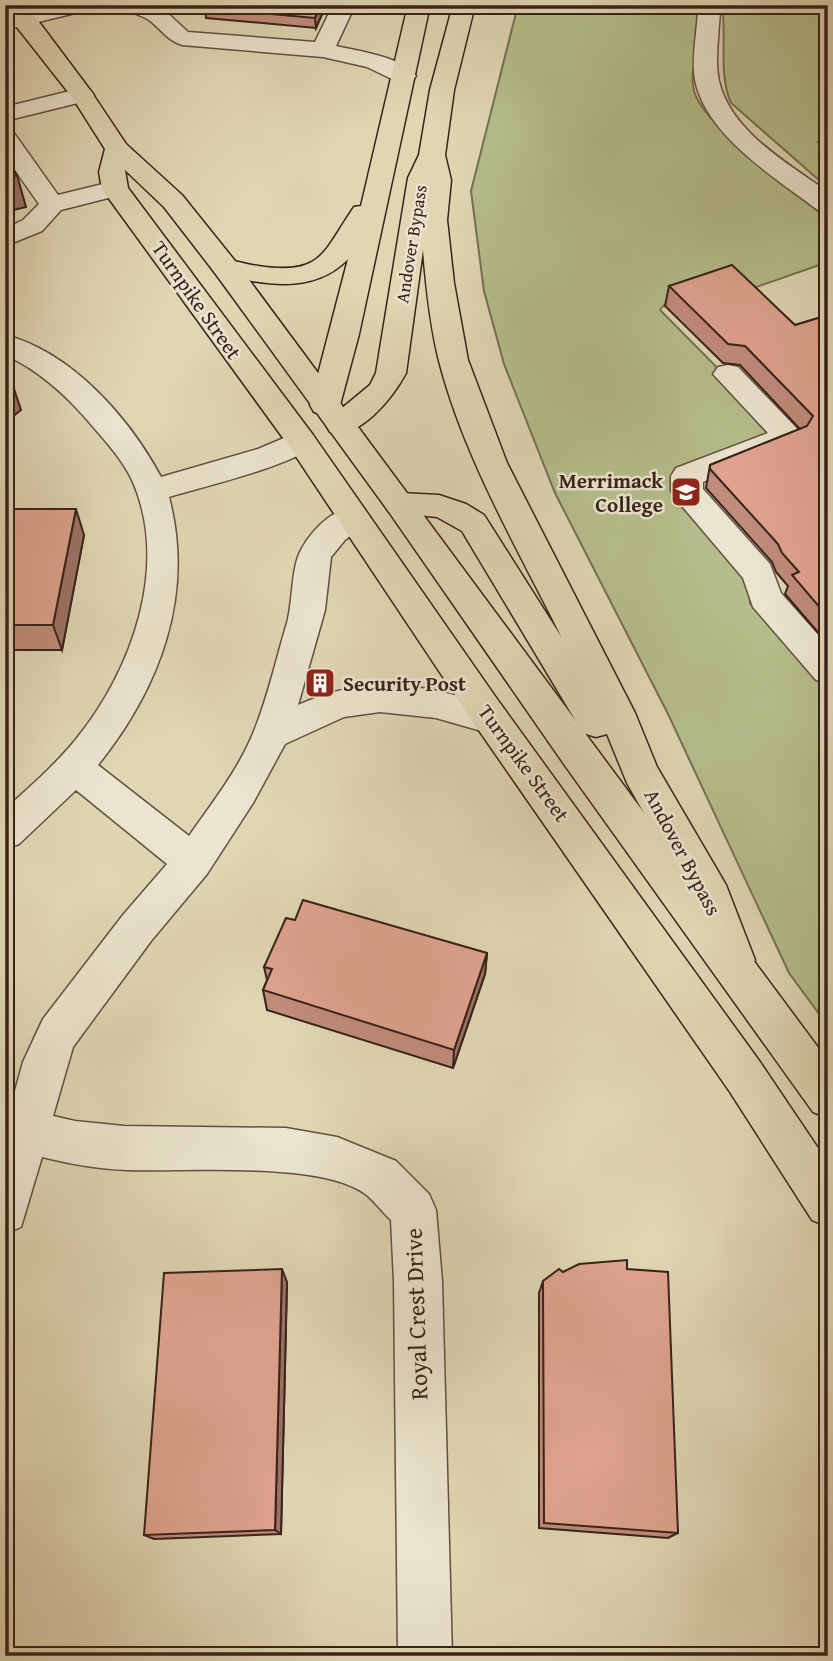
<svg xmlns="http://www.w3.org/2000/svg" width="833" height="1661" font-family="'Gentium Book Plus',serif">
<rect width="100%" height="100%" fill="#e0d6b4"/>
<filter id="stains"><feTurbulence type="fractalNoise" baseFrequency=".00286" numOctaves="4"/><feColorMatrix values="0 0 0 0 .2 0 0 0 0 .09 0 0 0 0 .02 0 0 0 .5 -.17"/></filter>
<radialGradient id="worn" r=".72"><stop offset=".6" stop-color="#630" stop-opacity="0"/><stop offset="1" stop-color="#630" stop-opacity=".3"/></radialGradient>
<!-- green -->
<path fill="#b4bd8b" stroke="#767052" stroke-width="2" d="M518,5H701C701,14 702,24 701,33C699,53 689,70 694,91C702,124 799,196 828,218V262L739,293L728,283L664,305L660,310L779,430L680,474L747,573L750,603L821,683L828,686V1026L789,973L668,714L555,493L504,364L484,291L471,191Z
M722,5H828V138L818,142L828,150V188L731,103C718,74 727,37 722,5Z"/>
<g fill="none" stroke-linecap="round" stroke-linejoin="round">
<!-- minor casing -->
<g stroke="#624f40" stroke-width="3">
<path id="minor" d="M51,5H91L88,10L5,30V16Z
M123,5H153L163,9L188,32L315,42L333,5H355L336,46C358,51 403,57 416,76L412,81H396L367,67L323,57L182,45C168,41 160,28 149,20C140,14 130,14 123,5Z
M698,5H720C720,30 714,57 719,81C731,132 789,164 828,192V213L819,211C777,179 706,136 695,80C691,56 698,30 698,5Z
M82,88L90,90L94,95L90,100L5,121V107Z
M5,131L14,133L58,195L115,181L124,184L128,189L124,194L61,210L42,231L5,246V229L23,220L39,204L5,156Z
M5,335C72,352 130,419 161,477L258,449L291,435L302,432L313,435L317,442C304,463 198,488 169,497C195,595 160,688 98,765L189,836C212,803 239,769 254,731C268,697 276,659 287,623C293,602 291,568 301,550C313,528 338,502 363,510L368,518L363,526L345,540L331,557L325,610L298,705C372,671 432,686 505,710L510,720L505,730L492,734L436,718L380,712L344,717L285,744L253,803L207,874L151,941L73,1047L53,1116L75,1121L124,1126L286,1128L337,1137L396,1161L429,1194L436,1210L442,1281L452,1656H398L394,1281L391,1220C382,1212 374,1200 364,1193C319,1161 184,1172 127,1170C98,1169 70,1164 42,1157L21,1227L5,1234V1127L23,1062L43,1019L123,915L167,864L76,790L19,844L5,849V809C30,787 56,764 77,738C132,670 170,565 132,480C123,461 108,444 95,429C70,399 41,371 5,355Z
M728,365L738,367L804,436L800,443L703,482V489L770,564L781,593L828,646V683L816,680L753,607L743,578L676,499L671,491V476L676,468L768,433L713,374L718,367Z"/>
</g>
<!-- major casing -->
<g stroke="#38221a" stroke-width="3">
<path id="major" d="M408,5H430L359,334L340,405L336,412L325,415L314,412L310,405L348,259C312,296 261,284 215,273L211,267L215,261C230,258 243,264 258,266C323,276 323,252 354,207L361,206Z
M453,5H475L454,90L445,155L451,180L447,220L454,283L468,360L507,463L635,713L657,767L726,885L755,960L749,973L734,978L719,973L694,902L627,783L607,734L596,737L583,733L462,531L437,517L389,512L384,504L389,496L400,493L439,495L466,504L484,515L562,638C518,549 464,458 439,361C430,325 426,286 423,250L406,373C393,397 360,440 330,432L326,425L330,418L370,385L376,373L408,178L419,155L430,90Z"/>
</g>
<!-- highway casing -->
<g stroke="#38221a" stroke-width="3">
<path id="highway" d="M5,5H24L33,14L90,90L126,144L182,195L235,261L828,1061V1118L813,1112L566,767L389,512L215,273L164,207L125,170L128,188L313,435L497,699L760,1062L828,1163V1227L812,1220L730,1092L471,719L291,449L102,189L99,172L105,149L72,97L5,12Z"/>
</g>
<!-- minor -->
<use href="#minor" fill="#ebe4ce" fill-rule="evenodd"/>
<!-- major -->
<use href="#major" fill="#e0d6b4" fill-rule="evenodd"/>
<!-- highway -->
<use href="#highway" fill="#e0d6b4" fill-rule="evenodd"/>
</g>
<!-- wall -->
<path fill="#c08c7b" stroke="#38221a" stroke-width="2" d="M206,5H326L316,28L206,18L205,8Z
M669,286L795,325L828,315V644L785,594L788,586L776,572L772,562L706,488L710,465L800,429L740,365L723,363L665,306Z
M5,509L84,535L62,650H5Z
M295,920L487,953L485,974L453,1068L267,1010L263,990L267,980L264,967Z
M627,1269L678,1533L668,1538L539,1528V1293L543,1281L563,1272Z
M287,1282L281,1534L154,1539L144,1535Z"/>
<!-- shaded-wall -->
<path fill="#9c7264" stroke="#38221a" stroke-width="2" d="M321,5H326L316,28L315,18Z
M17,175L26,207L5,212V178Z
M12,383L21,410L5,423V389Z
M76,509L84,535L62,650L53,625Z
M487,953L485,974L453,1068L454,1050Z
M282,1269L287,1282L281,1534L275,1530Z"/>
<!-- building -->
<path fill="#dfa38f" stroke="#38221a" stroke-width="2" d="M206,5H321L315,18L205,8Z
M5,155L17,175L5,178Z
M732,265L795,325L828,315V617L792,575L799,572L782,553L778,544L710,469V465L807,426L813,416L745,346L728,344L669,286Z
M5,380L12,383L5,389Z
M5,509H76L53,625H5Z
M303,900L487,953L454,1050L263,990L272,969L264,967L286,918L295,920Z
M627,1260V1269L668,1272L678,1533L544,1523L543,1281L559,1269L563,1272L579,1264Z
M282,1269L275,1530L144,1535L164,1273Z"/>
<!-- icons -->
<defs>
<g id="university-square" transform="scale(1.575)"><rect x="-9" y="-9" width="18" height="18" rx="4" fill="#8f2418" stroke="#ebe4ce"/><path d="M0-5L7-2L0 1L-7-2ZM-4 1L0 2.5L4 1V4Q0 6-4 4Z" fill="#fff"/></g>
<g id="building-square" transform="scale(1.575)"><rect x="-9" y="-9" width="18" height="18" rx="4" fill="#8f2418" stroke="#ebe4ce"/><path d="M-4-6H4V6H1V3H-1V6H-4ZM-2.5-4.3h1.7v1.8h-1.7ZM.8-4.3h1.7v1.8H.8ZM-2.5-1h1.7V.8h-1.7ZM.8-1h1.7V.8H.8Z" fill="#fff"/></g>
</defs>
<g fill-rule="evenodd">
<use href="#university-square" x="686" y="492"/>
<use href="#building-square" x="320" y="683"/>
</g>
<g text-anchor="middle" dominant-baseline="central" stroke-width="5" stroke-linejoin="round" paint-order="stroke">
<!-- far-street labels -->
<g font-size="18" fill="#38221a" stroke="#ebe4ce">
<text transform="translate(411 244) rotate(-81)">Andover Bypass</text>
</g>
<!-- street labels -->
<g font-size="21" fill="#38221a" stroke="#ebe4ce">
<text transform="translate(197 300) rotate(55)">Turnpike Street</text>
<text transform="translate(524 763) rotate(54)">Turnpike Street</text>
<text transform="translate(683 852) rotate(62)">Andover Bypass</text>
</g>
<!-- poi labels -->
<g font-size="21" font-weight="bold" fill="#38221a" stroke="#ebe4ce" text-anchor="end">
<text x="663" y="480">Merrimack<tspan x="663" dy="24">College</tspan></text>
<text x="343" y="683" text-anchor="start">Security Post</text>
</g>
<!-- near-street labels -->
<g font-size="24" fill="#38221a" stroke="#ebe4ce">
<text transform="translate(416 1314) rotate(-92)">Royal Crest Drive</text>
</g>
</g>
<!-- margin -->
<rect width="833" height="1661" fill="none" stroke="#e0d6b4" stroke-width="28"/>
<rect x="7" y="7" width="819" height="1647" fill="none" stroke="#38221a" stroke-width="3.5"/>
<rect x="14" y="14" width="805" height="1633" fill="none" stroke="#38221a" stroke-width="2"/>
<rect width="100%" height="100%" filter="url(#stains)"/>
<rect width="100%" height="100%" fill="url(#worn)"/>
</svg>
